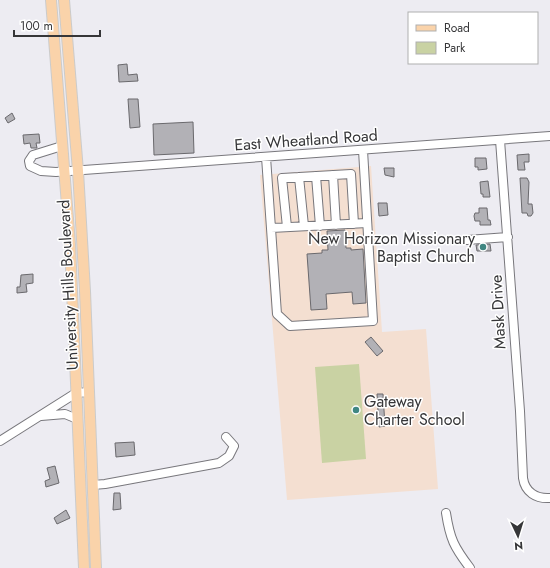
<svg xmlns="http://www.w3.org/2000/svg" width="550" height="568" font-family="Jost,sans-serif">
<rect width="100%" height="100%" fill="#edecf2"/>
<!-- education -->
<path fill="#f4dfd1" d="M371,166L382,332L426,329L438,489L287,500L260,175Z"/>
<!-- green -->
<path fill="#c9d2a3" d="M359,364L366,459L322,463L315,367Z"/>
<!-- building -->
<path fill="#b2b1b6" stroke="#6a696d" d="M127,64L128,75L137,74L138,81L119,82L118,65Z
M128,99H138L140,127L130,128Z
M12,113L15,119L8,123L5,118Z
M193,122L194,153L154,155L153,124Z
M39,134L40,143H36L37,148H31L30,143L24,144L23,135Z
M529,154V162H524L525,170H518L517,155Z
M475,158H486L487,169L478,170V167H475Z
M384,168H394V177L385,175Z
M520,178H527L529,182L528,204H532L533,213L531,216H528L527,213H522Z
M488,181L490,197H483V194H481L480,182Z
M378,203H387L388,215L379,216Z
M479,208H487L488,220H490L491,225H480V221H475L474,216L475,213H479Z
M345,230L346,248H351V250L363,249L366,303L353,304L352,292L326,294L327,309L311,310L307,254L322,253V250H328L327,231Z
M490,244L491,251H477L476,245Z
M33,274V283L26,284L27,292L17,293V287H20L21,275Z
M371,337L383,351L377,356L365,342Z
M377,394H383L385,426L379,427Z
M134,442L135,455L116,457L115,443Z
M55,466L59,483L46,487L45,481L50,479L47,468Z
M114,493H120L121,509L113,510Z
M66,510L70,518L57,524L54,518Z"/>
<g fill="none" stroke-linecap="round" stroke-linejoin="round">
<!-- minor casing -->
<g stroke="#78777c" stroke-width="10">
<path id="minor" d="M500,140L520,411L523,478C525,492 536,499 550,498
M62,146L33,155L29,161L30,166L41,171L56,172L550,136
M266,157L277,314L290,326L373,321L363,150
M333,175L336,225
M316,176L320,226
M299,177L304,226
M287,227L282,178L351,174L354,224
M271,228L367,223
M467,240L508,237
M41,416L65,414L77,419
M0,441L76,393L89,392
M93,485L105,484L219,463L229,456L234,446L226,437
M446,513C450,539 454,547 470,568"/>
</g>
<!-- major casing -->
<g stroke="#cbcbcb" stroke-width="12">
<path id="major" d="M51,0L70,244L84,568
M64,0L78,171L85,291L96,568"/>
</g>
<!-- minor -->
<use href="#minor" stroke="#fff" stroke-width="8"/>
<!-- major -->
<use href="#major" stroke="#fad3aa" stroke-width="10"/>
</g>
<!-- markers -->
<g fill="#408782" stroke="#fff" stroke-width="1.5">
<circle cx="483" cy="247" r="4"/>
<circle cx="356" cy="410" r="4"/>
</g>
<g text-anchor="middle" dominant-baseline="central" stroke-width="3" stroke-linejoin="round" paint-order="stroke">
<!-- street labels -->
<g font-size="16" fill="#363638" stroke="#fff">
<text transform="translate(306 140) rotate(-4)">East Wheatland Road</text>
<text transform="translate(68 285) rotate(-93)">University Hills Boulevard</text>
<text transform="translate(498 312) rotate(-93)">Mask Drive</text>
</g>
<!-- poi labels -->
<g font-size="16" fill="#363638" stroke="#fff" text-anchor="end">
<text x="475" y="238">New Horizon Missionary<tspan x="475" dy="18">Baptist Church</tspan></text>
<text x="364" y="401" text-anchor="start">Gateway<tspan x="364" dy="18">Charter School</tspan></text>
</g>
</g>
<!-- legend -->
<rect x="408" y="12" width="130" height="52" fill="#ffffff" stroke="#afafaf"/>
<rect x="416" y="25" width="20" height="6" fill="#fad3aa" stroke="#afafaf"/>
<text x="444" y="32" font-size="12" fill="#363638">Road</text>
<rect x="416" y="42" width="20" height="12" fill="#c9d2a3" stroke="#afafaf"/>
<text x="444" y="52" font-size="12" fill="#363638">Park</text>
<!-- north arrow -->
<g transform="translate(518 536) rotate(176)" stroke="#ffffff" stroke-width="3" paint-order="stroke">
<path d="M0-3L7 15L0 10L-7 15Z" fill="#363638"/>
<text y="-6" font-size="11" font-weight="bold" text-anchor="middle" fill="#363638">N</text>
</g>
<!-- scale -->
<path d="M14 30v6h86v-6" fill="none" stroke="#363638" stroke-width="2"/>
<text x="20" y="30" font-size="12" fill="#363638" stroke="#ffffff" stroke-width="3" paint-order="stroke">100 m</text>
</svg>
